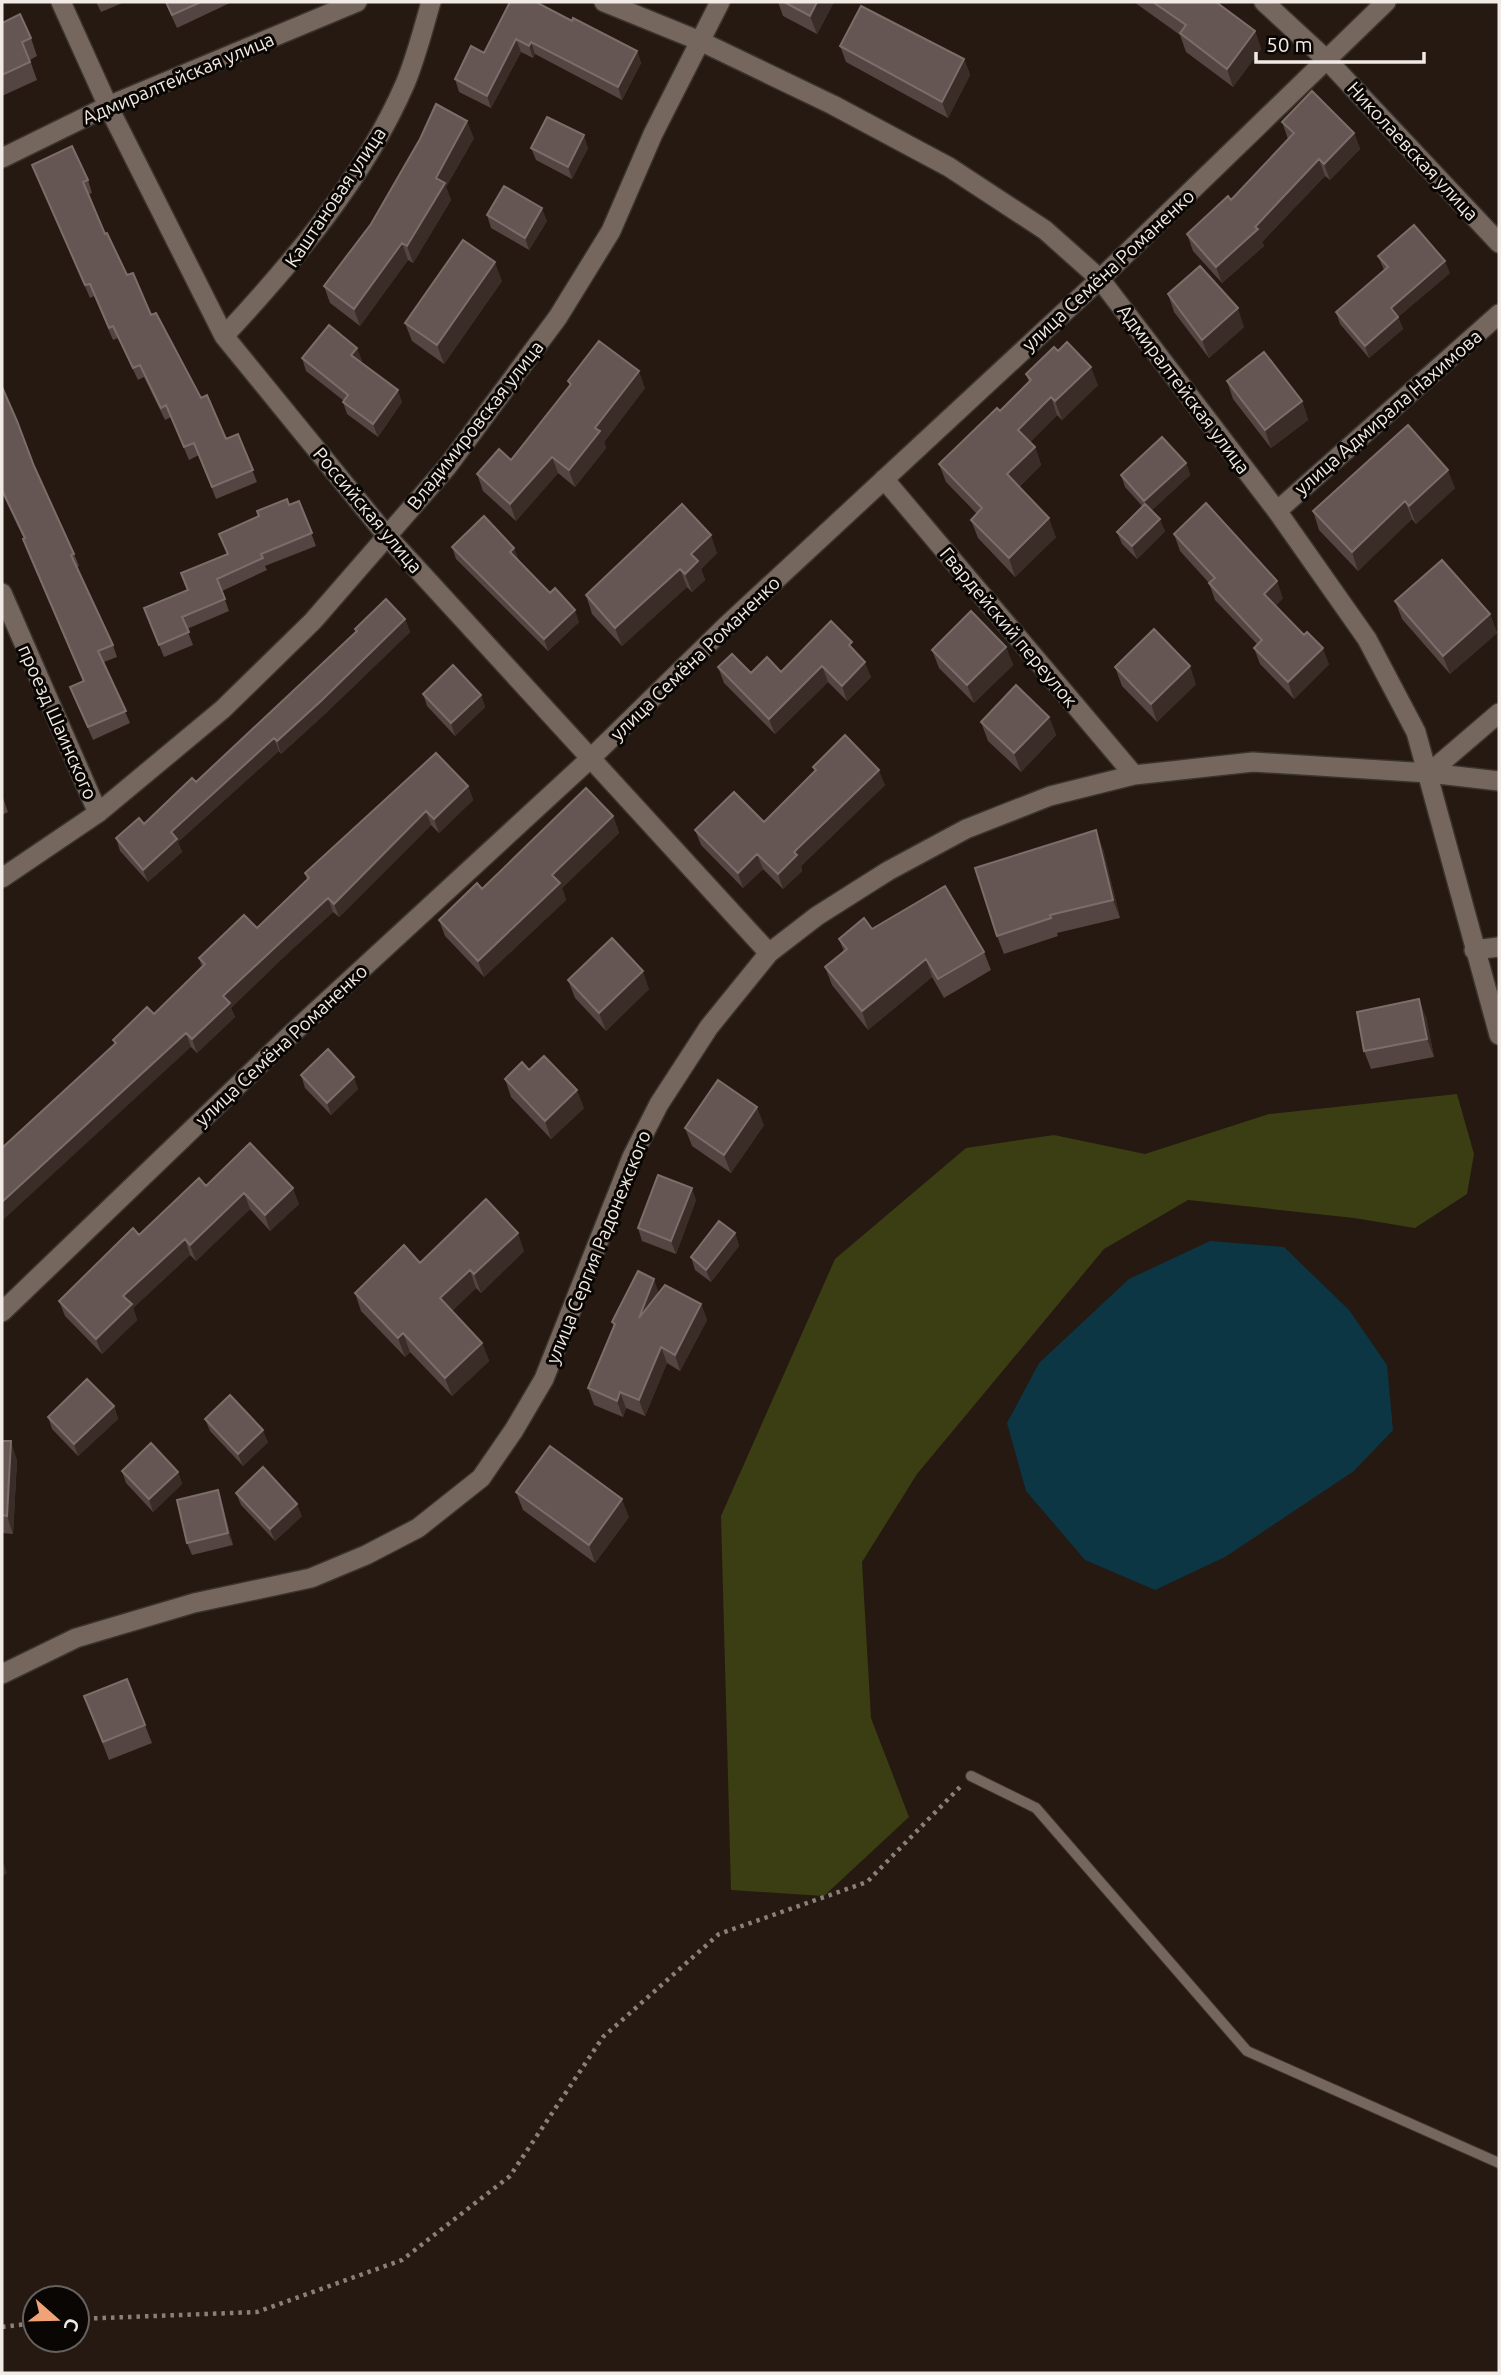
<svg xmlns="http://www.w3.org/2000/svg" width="1501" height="2375" font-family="Ubuntu,sans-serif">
<rect width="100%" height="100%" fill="#251911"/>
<!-- green -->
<path fill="#3b3d12" d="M1457,1094L1474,1154L1467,1194L1415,1228L1354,1218L1188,1200L1104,1249L917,1474L862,1562L871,1718L909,1817L824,1896L731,1890L721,1516L835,1259L966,1148L1054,1135L1145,1154L1269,1114Z"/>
<!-- water -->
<path fill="#0c3644" d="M1210,1241L1284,1247L1349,1310L1387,1365L1393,1430L1354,1471L1225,1557L1155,1590L1085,1560L1026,1491L1007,1423L1039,1363L1129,1279Z"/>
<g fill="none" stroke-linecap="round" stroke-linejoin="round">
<!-- lane casing -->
<g stroke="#3b332e" stroke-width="12">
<path id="lane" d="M971,1776L1036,1808L1247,2051L1499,2163"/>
</g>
<!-- street casing -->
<g stroke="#3b332e" stroke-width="22">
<path id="street" d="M61,2L108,106L224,336L387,536L769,953
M604,2L700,41L833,105L949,167L1045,230L1100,279L1277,511L1367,639L1416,732L1499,1035
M1264,2L1328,61L1499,243
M2,158L108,106L357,2
M224,336C294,261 364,178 405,84C416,58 423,29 431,2
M884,479L1134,775
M1277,511L1499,314
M2,593L98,813
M1429,773L1499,713
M2,878L98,813L223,709L313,621L447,467L558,317L611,231L653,134L720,2
M1474,950L1499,947
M2,1312L287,1038L592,757L725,627L1100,279L1386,2
M2,1674L76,1638L194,1603L311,1578L366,1555L418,1528L481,1478L514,1430L544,1379L632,1157L659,1104L709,1027L769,953L817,916L888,871L966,829L1050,796L1134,775L1253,762L1429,773L1499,781"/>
</g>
<!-- path -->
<path stroke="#8b8079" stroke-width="4.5" stroke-dasharray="3.5 5" stroke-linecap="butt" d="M77,2319L257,2312L402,2260L510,2176L603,2037L719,1934L867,1882L960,1787
M2,2327L35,2323"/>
<!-- lane -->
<use href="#lane" stroke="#75675d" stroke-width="10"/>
<!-- street -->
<use href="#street" stroke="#75675d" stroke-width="19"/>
</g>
<!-- wall -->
<path fill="#544442" d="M96,2H125L101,12Z
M165,2H232L177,28Z
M510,2L572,21L637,51L641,63L622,100L535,54L533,58L521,52L491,108L459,92L455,79L484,53Z
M778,2H834L817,34L783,16Z
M1134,2H1216L1255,31L1261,49L1233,87L1186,52L1180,35Z
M2,23L31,38L37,56L30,60L37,80L2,96Z
M840,46L964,59L970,75L948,118L846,62Z
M1282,122L1354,133L1360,149L1330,180L1325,176L1262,242L1264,246L1222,283L1193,251L1187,234L1231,200L1288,139Z
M474,138L446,187L451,200L413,263L408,260L360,326L330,303L324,286Z
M531,148H588L572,179L536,160Z
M32,165L88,180L92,193L89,194L105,234L127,275L226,439L238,434L257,482L216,499L199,455L189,460L171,417L165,420L144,377L138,380L118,338L113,340L94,296L90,298Z
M487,215L547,221L529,250L491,228Z
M1378,256L1450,273L1398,317L1403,329L1369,358L1340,324L1336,312L1384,270Z
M502,281L444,364L412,341L405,323Z
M1168,294L1244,327L1209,358L1174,312Z
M302,358L362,360L360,362L402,402L378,437L347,414L343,402L344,401L306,371Z
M1026,374L1098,385L1062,420L1057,415L1030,442L1035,447L1041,465L1019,487L1056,537L1015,577L978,538L971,520L977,514L946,482L939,464L1000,411L1029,382Z
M568,381L645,388L604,442L606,448L575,487L558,473L516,521L483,491L477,474L511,460L570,387Z
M1227,381L1302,401L1308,420L1271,448L1233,399Z
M2,387L34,466L74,554L79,566L77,567L113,645L117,657L104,662L130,723L93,740L70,687L83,681L27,551L23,539H24L2,493Z
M1186,463L1190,475L1152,510L1165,531L1137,559L1122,544L1117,532L1143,507L1125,487L1121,475Z
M1455,488L1416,524L1412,519L1358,571L1319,530L1313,511Z
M299,501L316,546L265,566L267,570L222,591L229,611L187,629L193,645L164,657L144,608L187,590L227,554L219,534Z
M1174,534L1283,598L1275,606L1304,635L1329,664L1294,699L1260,664L1254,648L1257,644L1215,600L1209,583L1180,551Z
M452,547L514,548L518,560L579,622L548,651L456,559Z
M717,553L701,569L705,580L692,592L687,587L622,646L592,614L586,595Z
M1395,601L1490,614L1497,633L1450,674L1402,619Z
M405,619L410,632L326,713L281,754L279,751L178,842L182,852L148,882L120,851L116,838L144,824L196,782L356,632L355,629Z
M1006,647L1013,665L974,703L939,668L932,650Z
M856,652L871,677L847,701L828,682L775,734L724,683L718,667L751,673L781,672Z
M1115,667L1196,684L1157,722L1122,686Z
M423,694L481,695L485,707L455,736L427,706Z
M1049,717L1056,735L1021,772L988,741L981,722Z
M813,767L885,785L801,866L802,871L783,889L763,869L743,888L701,845L695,830L764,822L815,772Z
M468,786L473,800L439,833L431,825L339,917L333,912L289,952L231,1008L235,1017L197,1053L191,1047L115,1045L113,1040L154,1014L202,967L199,958L257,928L307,880L305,873Z
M2,795L8,812L2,815Z
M613,816L619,833L562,888L566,900L484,977L445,936L439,920L482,889Z
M1103,849L1120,918L1057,933L1058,936L1004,954L997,936Z
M872,929L984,952L991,970L944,998L932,977L868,1030L832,985L825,967L844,952L839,939Z
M568,980L649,989L606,1031L575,998Z
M1426,1017L1434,1057L1371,1069L1364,1051Z
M529,1070L584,1108L551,1139L511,1097L505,1079Z
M301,1075L358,1089L331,1115L305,1088Z
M764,1125L731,1173L692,1146L685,1128Z
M206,1186L299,1204L270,1231L250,1209L196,1261L190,1255L133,1308L137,1320L102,1354L65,1316L59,1301L139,1235Z
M696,1200L676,1254L642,1241L638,1228Z
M735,1233L739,1246L711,1282L695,1270L691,1257Z
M524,1251L481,1293L476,1288L452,1311L482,1343L489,1361L452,1396L410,1352L405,1357L361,1311L355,1293L420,1263Z
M659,1293L701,1304L707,1320L680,1371L667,1363L645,1416L626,1408L623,1417L594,1405L588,1388L614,1327L612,1322Z
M114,1406L118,1419L78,1456L52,1429L48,1417Z
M205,1419L268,1442L243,1466L210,1431Z
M2,1441L17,1460L13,1534L2,1533Z
M122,1471L178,1472L182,1484L153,1512L126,1483Z
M218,1490L222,1503L233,1545L192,1555L187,1543Z
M516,1492L629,1517L595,1563L523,1510Z
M236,1493L302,1516L275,1541L241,1505Z
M91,1714L145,1725L152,1743L109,1760Z"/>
<!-- shaded-wall -->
<path fill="#3a2c27" d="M817,2H834L817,34L810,16Z
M1255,31L1261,49L1233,87L1227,69Z
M516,39L521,52L491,108L487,96Z
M531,42L535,54L533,58L529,46Z
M637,51L641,63L622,100L618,87Z
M964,59L970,75L948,118L942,102Z
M467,121L474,138L446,187L451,200L413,263L407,246L436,178Z
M1354,133L1360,149L1330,180L1324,164Z
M584,135L588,148L572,179L568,167Z
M1319,159L1325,176L1262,242L1264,246L1222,283L1216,267Z
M542,208L547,221L529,250L525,238Z
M402,243L408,260L360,326L354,309Z
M1445,261L1450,273L1398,317L1403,329L1369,358L1365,346L1391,308Z
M495,262L502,281L444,364L437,345Z
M1238,308L1244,327L1209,358L1202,340Z
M357,348L362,360L356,367L351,355Z
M1091,367L1098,385L1062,420L1055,401Z
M639,371L645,388L604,442L606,448L575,487L569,470L595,428Z
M398,390L402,402L378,437L373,424Z
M1051,397L1057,415L1025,448L1018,430Z
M1302,401L1308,420L1271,448L1265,430Z
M1035,447L1041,465L1013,492L1007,474Z
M552,457L558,473L516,521L510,504Z
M1186,463L1190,475L1149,513L1144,501Z
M1448,470L1455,488L1416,524L1409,506Z
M1405,501L1412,519L1358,571L1352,552Z
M1049,518L1056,537L1015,577L1009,558Z
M1160,519L1165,531L1137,559L1132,546Z
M711,535L717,553L701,569L705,580L692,592L685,574L691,554Z
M514,548L519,560L514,564L510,552Z
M680,569L687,587L622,646L615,628Z
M1277,581L1283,598L1270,610L1264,594Z
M575,610L579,622L548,651L544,639Z
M1490,614L1497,633L1450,674L1443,656Z
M405,619L410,632L326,713L281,754L277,741Z
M1006,647L1013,665L974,703L967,685Z
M1323,648L1329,664L1294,699L1288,682Z
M865,662L871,677L847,701L842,686Z
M822,666L828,682L775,734L769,719Z
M1190,666L1196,684L1157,722L1151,704Z
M481,695L485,707L455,736L451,723Z
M1049,717L1056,735L1021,772L1014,753Z
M274,738L279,751L178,842L182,852L148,882L143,870L171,832Z
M879,770L885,785L801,866L802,871L783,889L778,874L794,852Z
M468,786L473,800L439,833L434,819Z
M426,811L431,825L339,917L334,904Z
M613,816L619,833L562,888L566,900L484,977L478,961L552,875Z
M1096,830L1103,849L1120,918L1113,900Z
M757,854L763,869L743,888L738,873Z
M328,898L333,912L289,952L231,1008L235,1017L197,1053L192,1039L223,996L284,939Z
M926,959L932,977L868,1030L862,1011Z
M643,971L649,989L606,1031L599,1013Z
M1419,999L1426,1017L1434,1057L1427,1039Z
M186,1033L191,1047L2,1221V1202Z
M354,1077L358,1089L331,1115L327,1103Z
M577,1090L584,1108L551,1139L545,1121Z
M757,1107L764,1125L731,1173L724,1155Z
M293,1188L299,1204L270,1231L265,1215Z
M692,1188L696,1200L676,1254L671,1241Z
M244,1193L250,1209L196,1261L190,1245Z
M518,1233L524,1251L481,1293L474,1274Z
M735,1233L739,1246L711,1282L706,1270Z
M185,1239L190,1255L133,1308L137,1320L102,1354L96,1339L123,1296Z
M470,1270L476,1288L447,1316L440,1298Z
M654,1279L660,1296L639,1318Z
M701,1304L707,1320L680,1371L675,1355Z
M403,1333L410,1352L405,1357L398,1338Z
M482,1343L489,1361L452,1396L445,1378Z
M661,1347L667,1363L645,1416L639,1400Z
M620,1392L626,1408L623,1417L617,1401Z
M114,1406L118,1419L78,1456L74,1444Z
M263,1430L268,1442L243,1466L238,1454Z
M11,1441L17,1460L13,1534L7,1516Z
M178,1472L182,1484L153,1512L149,1499Z
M218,1490L222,1503L233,1545L228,1533Z
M622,1499L629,1517L595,1563L589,1545Z
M297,1504L302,1516L275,1541L270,1529Z
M2,1859L7,1873L2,1877Z"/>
<!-- building -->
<path fill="#655654" stroke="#7b6d6a" stroke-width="2" d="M166,2H201L172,15Z
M510,2H536L572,21L573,18L637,51L618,87L531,42L529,46L516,39L487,96L455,79L471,46L484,53Z
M784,2H817L810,16Z
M1153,2H1216L1255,31L1227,69L1180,33L1186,25Z
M861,6L964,59L942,102L840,46Z
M20,14L31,38L22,42L30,62L2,75V23Z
M1312,91L1354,133L1324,164L1319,159L1255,227L1258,229L1216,267L1187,234L1228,196L1231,200L1294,133L1282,122Z
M436,104L467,121L436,178L445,183L407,246L402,243L354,309L324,286L371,224L420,139Z
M547,117L584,135L568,167L531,148Z
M72,146L88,180L83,182L105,234L107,233L127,275L133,273L151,315L156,313L201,398L207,395L226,439L238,434L253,470L212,487L194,443L184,447L166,405L161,408L140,365L133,368L113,326L109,328L90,284L85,285L32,165Z
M504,186L542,208L525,238L487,215Z
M1414,225L1445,261L1391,308L1398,317L1365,346L1336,312L1388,267L1378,256Z
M463,240L495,262L437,345L405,323Z
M1200,266L1238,308L1202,340L1168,294Z
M329,325L357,348L351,355L398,390L373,424L343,402L348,395L302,358Z
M599,341L639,371L595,428L600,431L569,470L552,457L510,504L477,474L499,449L511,460L571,384L568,381Z
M1067,342L1091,367L1055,401L1051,397L1018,430L1035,447L1007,474L1049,518L1009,558L971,520L982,508L939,464L997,408L1000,411L1031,380L1026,374L1054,347L1058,351Z
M1264,352L1302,401L1265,430L1227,381Z
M2,387L17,421L34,466L74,554L71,555L113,645L98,651L126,711L88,727L70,687L84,681L23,539L25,538L2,490Z
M1408,425L1448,470L1409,506L1405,501L1352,552L1313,511Z
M1162,437L1186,463L1144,501L1121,475Z
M287,499L289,505L299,501L312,533L261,554L263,558L217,579L225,599L182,617L189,632L159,645L144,608L188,590L181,573L228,554L219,534L259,516L257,511Z
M1206,503L1277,581L1264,594L1304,635L1307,632L1323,648L1288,682L1254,648L1262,640L1209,583L1215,578L1174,534Z
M682,504L711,535L691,554L698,561L685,574L680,569L615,628L586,595Z
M1145,504L1160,519L1132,546L1117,532Z
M484,516L514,548L510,552L550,593L555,588L575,610L544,639L452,547Z
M1442,560L1490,614L1443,656L1395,601Z
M386,599L405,619L321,701L277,741L274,738L171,832L177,839L143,870L116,838L139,818L144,824L192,778L196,782L357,631L355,629Z
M971,611L1006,647L967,685L932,650Z
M831,621L852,642L849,645L865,662L842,686L822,666L769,719L718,667L732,654L751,673L767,657L781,672Z
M1154,629L1190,666L1151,704L1115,667Z
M453,665L481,695L451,723L423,694Z
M1016,685L1049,717L1014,753L981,722Z
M845,735L879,770L794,852L797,855L778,874L757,854L738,873L695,830L734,792L764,822L816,770L813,767Z
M436,753L468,786L434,819L426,811L334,904L328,898L284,939L223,996L230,1003L192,1039L186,1033L2,1202V1148L116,1043L113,1040L147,1007L154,1014L205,964L199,958L244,915L257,928L309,878L305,873Z
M586,788L613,816L552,875L560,883L478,961L439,920L477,883L482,889Z
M1096,830L1113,900L1050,915L1051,918L997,936L975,868Z
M945,886L984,952L938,979L926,959L862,1011L825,967L847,949L839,939L864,918L872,929Z
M612,938L643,971L599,1013L568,980Z
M1419,999L1427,1039L1364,1051L1357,1012Z
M328,1049L354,1077L327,1103L301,1075Z
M544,1056L577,1090L545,1121L505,1079L522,1062L529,1070Z
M718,1080L757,1107L724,1155L685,1128Z
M250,1143L293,1188L265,1215L244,1193L190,1245L185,1239L123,1296L132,1304L96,1339L59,1301L133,1228L139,1235L199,1178L206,1186Z
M658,1175L692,1188L671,1241L638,1228Z
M486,1199L518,1233L474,1274L470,1270L440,1298L482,1343L445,1378L403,1333L398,1338L355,1293L404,1245L420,1263Z
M719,1221L735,1233L706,1270L691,1257Z
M638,1271L654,1279L639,1318L665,1285L701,1304L675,1355L661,1347L639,1400L620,1392L617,1401L588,1388L615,1324L612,1322Z
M87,1379L114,1406L74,1444L48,1417Z
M230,1395L263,1430L238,1454L205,1419Z
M2,1441H11L7,1516L2,1515Z
M151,1443L178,1472L149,1499L122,1471Z
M550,1446L622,1499L589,1545L516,1492Z
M263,1467L297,1504L270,1529L236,1493Z
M218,1490L228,1533L187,1543L177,1500Z
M127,1679L145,1725L103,1742L84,1696Z"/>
<g text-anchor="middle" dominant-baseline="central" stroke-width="6" stroke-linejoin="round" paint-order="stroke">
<!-- street labels -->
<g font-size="19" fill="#f2eae4" stroke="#0a0604">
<text transform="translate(178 78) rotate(-23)">Адмиралтейская улица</text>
<text transform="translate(1413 151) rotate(47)">Николаевская улица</text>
<text transform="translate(335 197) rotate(-56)">Каштановая улица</text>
<text transform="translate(1108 270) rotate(-43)">улица Семёна Романенко</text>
<text transform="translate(1184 389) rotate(53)">Адмиралтейская улица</text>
<text transform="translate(1388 412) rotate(-41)">улица Адмирала Нахимова</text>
<text transform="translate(475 425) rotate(-52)">Владимировская улица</text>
<text transform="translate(368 510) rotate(50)">Российская улица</text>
<text transform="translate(1009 627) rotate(50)">Гвардейский переулок</text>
<text transform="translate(695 658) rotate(-44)">улица Семёна Романенко</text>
<text transform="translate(58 722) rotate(66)">проезд Шаинского</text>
<text transform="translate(281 1045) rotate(-43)">улица Семёна Романенко</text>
<text transform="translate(598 1247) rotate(-68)">улица Сергия Радонежского</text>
</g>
</g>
<!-- border -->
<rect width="1501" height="2375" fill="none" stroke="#f2eae4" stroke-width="7"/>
<!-- north arrow -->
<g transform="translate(56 2319) rotate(110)"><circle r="33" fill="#0a0604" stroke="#67615e" stroke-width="2"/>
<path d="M0-5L12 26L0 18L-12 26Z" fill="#efa377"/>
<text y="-10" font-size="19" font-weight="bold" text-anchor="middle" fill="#f2eae4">С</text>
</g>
<!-- scale -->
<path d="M1256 52v10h168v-10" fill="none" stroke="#f2eae4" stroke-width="3.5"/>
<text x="1266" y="52" font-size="21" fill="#f2eae4" stroke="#0a0604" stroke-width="5" paint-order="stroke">50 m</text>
</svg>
